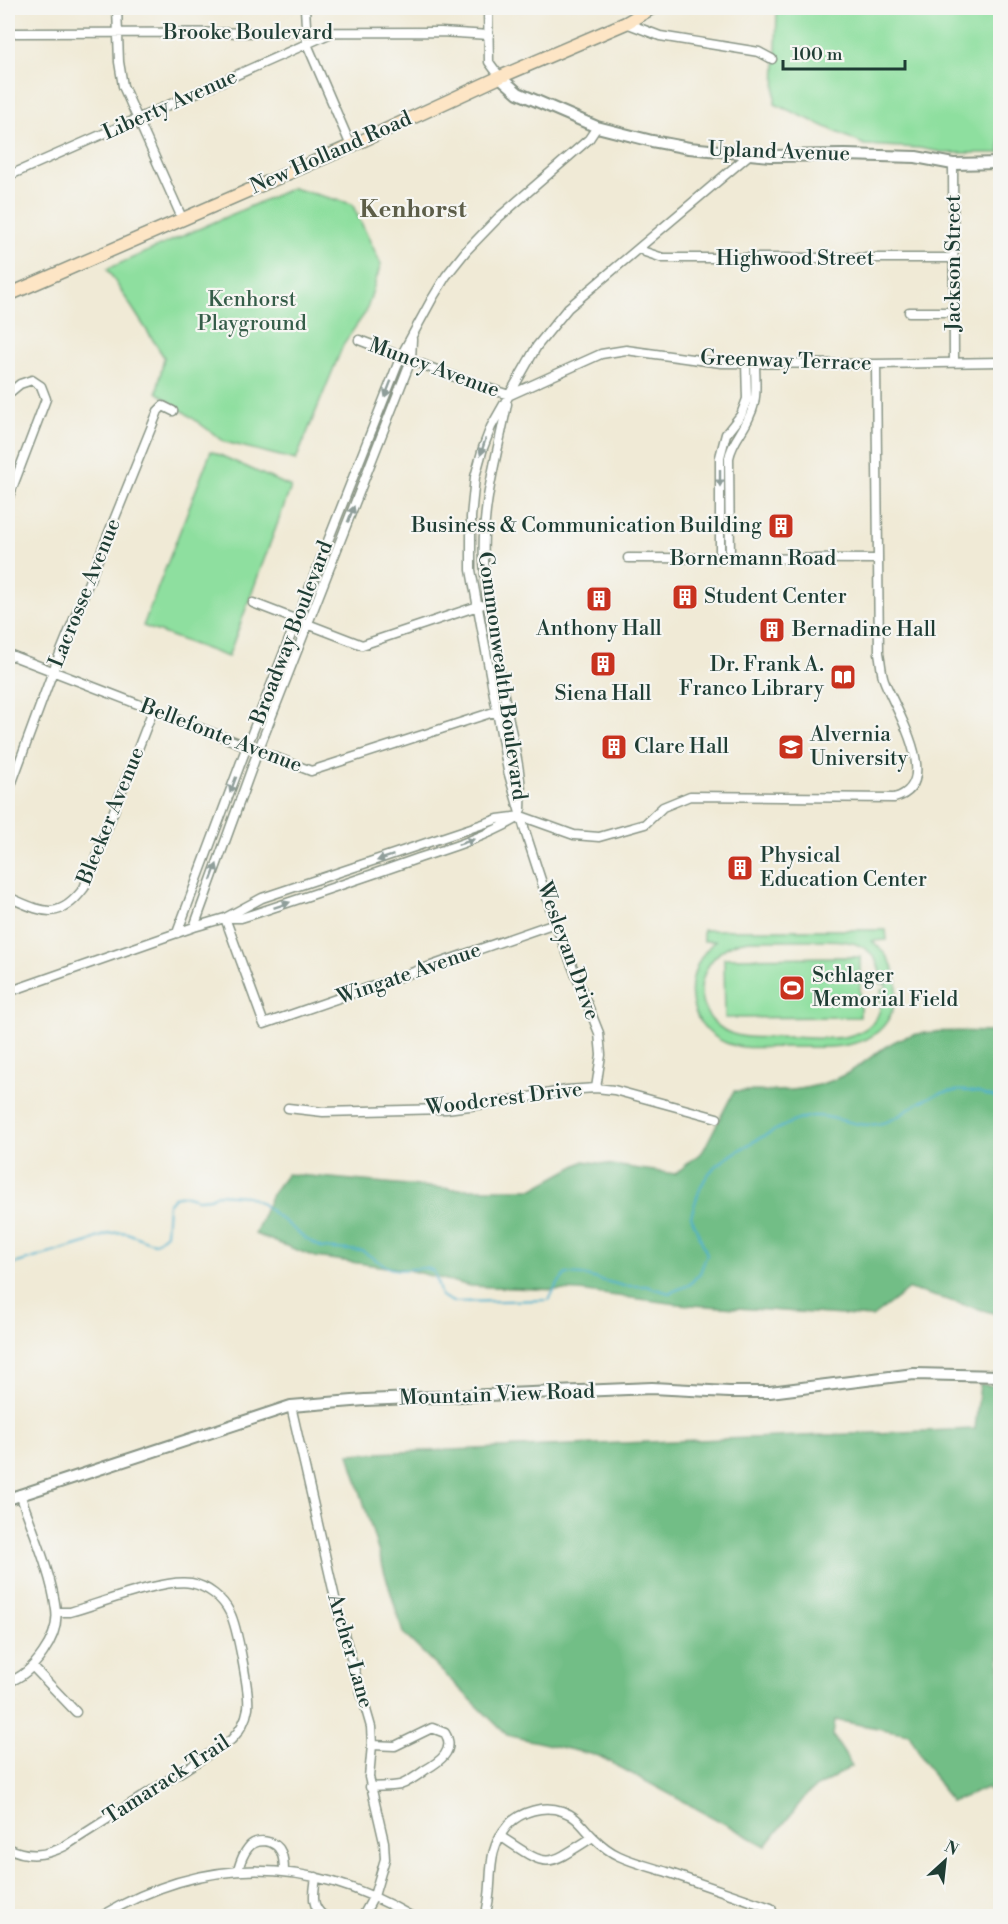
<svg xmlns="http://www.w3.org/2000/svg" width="1008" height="1924" font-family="'Libre Bodoni',serif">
<rect width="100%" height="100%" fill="#f6f6f2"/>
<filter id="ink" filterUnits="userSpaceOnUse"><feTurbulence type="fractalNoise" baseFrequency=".0167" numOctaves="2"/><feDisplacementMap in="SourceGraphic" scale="12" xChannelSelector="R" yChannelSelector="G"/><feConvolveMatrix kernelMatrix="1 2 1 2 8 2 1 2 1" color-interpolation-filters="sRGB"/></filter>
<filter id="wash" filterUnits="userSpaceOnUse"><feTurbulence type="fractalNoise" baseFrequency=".008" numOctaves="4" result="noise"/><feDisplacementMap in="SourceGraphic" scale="24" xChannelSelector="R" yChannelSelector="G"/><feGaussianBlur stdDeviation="1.35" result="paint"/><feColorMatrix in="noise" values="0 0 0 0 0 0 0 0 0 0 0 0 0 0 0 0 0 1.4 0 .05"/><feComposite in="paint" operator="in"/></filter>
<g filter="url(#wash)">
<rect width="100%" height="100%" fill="#f0ead6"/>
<!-- green -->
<path fill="#8edf9f" stroke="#568e6a" stroke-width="1.5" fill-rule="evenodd" d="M777,8H1000V153H947L919,148L865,145L775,104Z
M292,188L352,204L381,264L366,312L344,343L296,460L225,442L157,392L164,357L107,269Z
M211,451L291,487L228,657L143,626Z
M703,930H886L887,940L872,941C889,955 900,974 896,997C886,1055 829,1047 785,1047C765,1047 744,1050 726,1043C682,1024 682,970 715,941H703ZM750,940C768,940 787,940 806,940C841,940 881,937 881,984H885L886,982V996L885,989H881C881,999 882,1011 875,1020C870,1027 861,1032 852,1035C833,1041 808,1037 788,1037C773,1037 756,1039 741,1036C735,1035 729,1033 724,1030C681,1004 703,944 750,940Z
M860,957V1017L725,1018L724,958Z"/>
<!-- forest -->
<path fill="#72be86" stroke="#487e5d" stroke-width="1.5" d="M1000,1032V1315L909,1289L872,1317L677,1304L580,1291L470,1286L408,1270L315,1257L255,1234L272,1194L287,1174L452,1189H533L584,1161L675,1174L703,1151L734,1091C773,1092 811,1093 846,1074C865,1064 880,1047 900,1039C924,1028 973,1032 1000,1032Z
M980,1384L1000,1387V1798L987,1788L951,1802L925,1763L909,1734L835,1720L833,1736L852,1766L808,1793L766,1846L599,1756L507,1735L403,1633L349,1454L975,1429Z"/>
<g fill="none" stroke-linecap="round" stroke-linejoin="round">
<!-- stream -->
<path stroke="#4eb1cd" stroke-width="2" d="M8,1264L17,1263L88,1242C97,1237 117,1230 127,1233C136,1236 144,1241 155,1243L166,1234L168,1204L174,1197L184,1195L198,1199L210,1198L217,1194L247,1196L261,1203L306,1239L322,1248L362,1251L389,1268L399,1270L426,1268L434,1271L441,1296L453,1302L549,1300L556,1286L566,1274L582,1275L624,1286H646L669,1293L689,1285L700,1273L707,1254L691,1216C696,1201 700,1183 711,1171C726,1155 795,1116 815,1116C836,1116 858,1128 878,1124C894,1122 905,1111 918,1103C947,1086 970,1088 1000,1100"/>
</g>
</g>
<g filter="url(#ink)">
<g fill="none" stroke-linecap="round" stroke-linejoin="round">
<!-- minor casing -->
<g stroke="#889485" stroke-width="11">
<path id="minor" d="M117,8L119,62L123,86L182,218
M305,8L307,44L351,146
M488,8L489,62L500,77
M626,23L660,36L759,52L772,59
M8,33L441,32L489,35
M953,164L954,362
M8,176L329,34
M639,248L645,252L663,258H953
M909,312H953
M359,340L460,379L509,395
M8,394L20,384L32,380L41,386L46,399L8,499
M510,395L601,354L626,350L721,363L876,364L1000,362
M507,404C497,457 481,507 484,561C487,611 497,662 507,710C513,743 523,775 521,809
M628,558L878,559
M720,560V457L726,434L741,415L747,399L746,363
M730,560L729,458C732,441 744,431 750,415C758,399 755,381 755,363
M253,603L362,645L481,605
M8,654L311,771L506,708
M8,793L53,671L158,411L163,406L173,411
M8,897C41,911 58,923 84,888L153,710
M225,918L262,898L498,819L521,816L574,835L599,837L645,824L663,807L690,796L894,798C945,785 894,708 884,680C881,672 881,662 879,653L876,364
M225,918L264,1024L555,923
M194,927L258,751L411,360L412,339
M177,933L247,746L401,356L432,299L446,276L466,251L498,218L589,139L597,127
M8,992L194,927L225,918H241L257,913C311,895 366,877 419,858C453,847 487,836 518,818
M596,1088L601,1055L599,1033L555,923L526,834L508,771L471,570V517L475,477L483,448L491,427L537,346L568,308L750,154
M288,1108L323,1112L446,1109L501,1102L567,1090L596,1088L614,1090L717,1118
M291,1406L340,1620L371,1727L372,1745L369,1777L384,1842L385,1859L374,1896L363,1916
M33,1667L76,1712
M8,1682C33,1674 60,1637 56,1610C52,1575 32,1529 20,1494
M370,1787C380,1786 390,1787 400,1785C409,1782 417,1776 425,1770C439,1762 456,1751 445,1733L432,1728L395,1746L372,1745
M500,1836C549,1868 543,1869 593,1837
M8,1848C28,1858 46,1856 65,1846L231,1740C240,1731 246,1721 248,1708C250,1694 237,1626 230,1613C223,1598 207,1586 191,1583C164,1578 99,1604 70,1612H57
M238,1870C240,1863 243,1854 248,1848C256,1837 276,1840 281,1852C284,1858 284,1866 284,1872
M316,1877C314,1893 310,1906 324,1916
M102,1916C205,1855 309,1856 411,1916
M485,1916C496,1884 482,1855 508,1825C521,1811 544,1805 562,1811C577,1816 583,1827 593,1837C600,1844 610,1852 619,1856C634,1863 651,1867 667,1872C701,1884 736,1896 771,1908L774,1916"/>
</g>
<!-- tertiary casing -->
<g stroke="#889485" stroke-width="14">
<path id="tertiary" d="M500,77L518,93L597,127L652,141L689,148L770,156L845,155L916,157L953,164L1000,163
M8,1499L291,1406L365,1400L652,1388L729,1392H770L914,1374L1000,1376"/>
</g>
<!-- secondary casing -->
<g stroke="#889485" stroke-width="15">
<path id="secondary" d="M8,295L351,146L500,77L626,23L652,8"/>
</g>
<!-- minor -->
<use href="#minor" stroke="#fff" stroke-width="8"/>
<!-- tertiary -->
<use href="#tertiary" stroke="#fff" stroke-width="10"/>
<!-- secondary -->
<use href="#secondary" stroke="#fde5c5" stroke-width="12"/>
</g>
<!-- one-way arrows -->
<defs><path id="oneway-solid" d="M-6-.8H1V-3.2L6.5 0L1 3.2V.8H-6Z" transform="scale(1.5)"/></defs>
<g fill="#8f9e9a">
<use href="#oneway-solid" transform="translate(388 389) rotate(111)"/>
<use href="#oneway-solid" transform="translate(483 447) rotate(108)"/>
<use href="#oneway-solid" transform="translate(720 478) rotate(90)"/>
<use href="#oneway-solid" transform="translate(351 514) rotate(-69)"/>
<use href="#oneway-solid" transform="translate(233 785) rotate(111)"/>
<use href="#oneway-solid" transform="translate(466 842) rotate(-19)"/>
<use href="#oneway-solid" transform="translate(385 858) rotate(161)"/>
<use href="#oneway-solid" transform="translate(214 872) rotate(-70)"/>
<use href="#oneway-solid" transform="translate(282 905) rotate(-19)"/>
</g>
</g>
<!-- icons -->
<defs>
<g id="building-square" transform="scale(1.35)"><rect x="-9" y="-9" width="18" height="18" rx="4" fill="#c8321e" stroke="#f6f6f2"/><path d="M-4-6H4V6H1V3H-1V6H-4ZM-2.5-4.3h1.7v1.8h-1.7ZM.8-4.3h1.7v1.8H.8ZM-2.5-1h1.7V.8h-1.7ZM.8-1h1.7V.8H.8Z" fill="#fff"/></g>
<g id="library-square" transform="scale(1.35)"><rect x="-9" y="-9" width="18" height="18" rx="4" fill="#c8321e" stroke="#f6f6f2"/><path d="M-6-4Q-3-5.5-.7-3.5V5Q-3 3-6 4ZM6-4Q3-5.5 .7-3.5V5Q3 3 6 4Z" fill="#fff"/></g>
<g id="university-square" transform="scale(1.35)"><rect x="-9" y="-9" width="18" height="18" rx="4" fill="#c8321e" stroke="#f6f6f2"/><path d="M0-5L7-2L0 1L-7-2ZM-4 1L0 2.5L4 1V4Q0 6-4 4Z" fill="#fff"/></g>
<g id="stadium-square" transform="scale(1.35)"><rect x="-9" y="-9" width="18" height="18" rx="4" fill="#c8321e" stroke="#f6f6f2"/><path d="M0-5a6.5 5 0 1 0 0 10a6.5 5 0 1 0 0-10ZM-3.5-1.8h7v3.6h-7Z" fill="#fff"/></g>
</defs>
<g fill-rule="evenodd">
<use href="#building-square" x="781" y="526"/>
<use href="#building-square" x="685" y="597"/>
<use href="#building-square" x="599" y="599"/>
<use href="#building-square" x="772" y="630"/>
<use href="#building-square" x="603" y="664"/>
<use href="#library-square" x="843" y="677"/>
<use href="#building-square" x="614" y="747"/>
<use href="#university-square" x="791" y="747"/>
<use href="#building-square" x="740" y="868"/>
<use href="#stadium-square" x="792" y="988"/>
</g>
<g text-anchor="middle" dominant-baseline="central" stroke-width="4.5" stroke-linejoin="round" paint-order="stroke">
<!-- street labels -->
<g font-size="21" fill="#1f3d34" stroke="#f6f6f2">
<text x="248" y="33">Brooke Boulevard</text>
<text transform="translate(170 105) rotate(-24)">Liberty Avenue</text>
<text transform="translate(779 152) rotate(2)">Upland Avenue</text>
<text transform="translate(331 153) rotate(-24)">New Holland Road</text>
<text x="795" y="259">Highwood Street</text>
<text transform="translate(954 263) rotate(-90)">Jackson Street</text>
<text transform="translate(786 361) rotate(2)">Greenway Terrace</text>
<text transform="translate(434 368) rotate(20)">Muncy Avenue</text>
<text x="753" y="559">Bornemann Road</text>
<text transform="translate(85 593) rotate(-68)">Lacrosse Avenue</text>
<text transform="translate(292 633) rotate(-69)">Broadway Boulevard</text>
<text transform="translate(502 676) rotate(82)">Commonwealth Boulevard</text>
<text transform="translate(221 736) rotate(21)">Bellefonte Avenue</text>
<text transform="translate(111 816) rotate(-68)">Bleeker Avenue</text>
<text transform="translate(568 951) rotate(70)">Wesleyan Drive</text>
<text transform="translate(409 974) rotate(-19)">Wingate Avenue</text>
<text transform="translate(504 1099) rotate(-7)">Woodcrest Drive</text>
<text transform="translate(497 1395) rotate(-2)">Mountain View Road</text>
<text transform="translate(350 1651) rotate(74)">Archer Lane</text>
<text transform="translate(167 1780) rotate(-33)">Tamarack Trail</text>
</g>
<!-- park labels -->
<g font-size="21" fill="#355d49" stroke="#f6f6f2">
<text x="252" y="300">Kenhorst<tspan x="252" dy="24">Playground</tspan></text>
</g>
<!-- poi labels -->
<g font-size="21" fill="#1f3d34" stroke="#f6f6f2" text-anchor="start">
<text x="762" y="526" text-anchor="end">Business &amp; Communication Building</text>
<text x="704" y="597">Student Center</text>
<text x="599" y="629" text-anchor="middle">Anthony Hall</text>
<text x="792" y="630">Bernadine Hall</text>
<text x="824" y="665" text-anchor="end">Dr. Frank A.<tspan x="824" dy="24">Franco Library</tspan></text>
<text x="603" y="694" text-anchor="middle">Siena Hall</text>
<text x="810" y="735">Alvernia<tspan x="810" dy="24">University</tspan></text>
<text x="634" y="747">Clare Hall</text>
<text x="760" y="856">Physical<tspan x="760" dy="24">Education Center</tspan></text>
<text x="812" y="976">Schlager<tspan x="812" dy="24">Memorial Field</tspan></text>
</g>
<!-- quarter labels -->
<g font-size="24" font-weight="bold" fill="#5d5e49" stroke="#f6f6f2">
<text x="413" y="210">Kenhorst</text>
</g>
</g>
<!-- margin -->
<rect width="1008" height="1924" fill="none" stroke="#f6f6f2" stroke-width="30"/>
<!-- north arrow -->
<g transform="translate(945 1861) rotate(27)" stroke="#f6f6f2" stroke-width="4.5" paint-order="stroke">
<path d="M0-4.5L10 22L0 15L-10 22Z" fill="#1f3d34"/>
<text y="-9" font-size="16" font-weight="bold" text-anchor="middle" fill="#1f3d34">N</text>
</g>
<!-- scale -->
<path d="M783 60v9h122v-9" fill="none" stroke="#1f3d34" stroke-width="3"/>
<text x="792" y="60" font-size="18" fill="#1f3d34" stroke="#f6f6f2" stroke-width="4.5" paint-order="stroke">100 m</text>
</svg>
